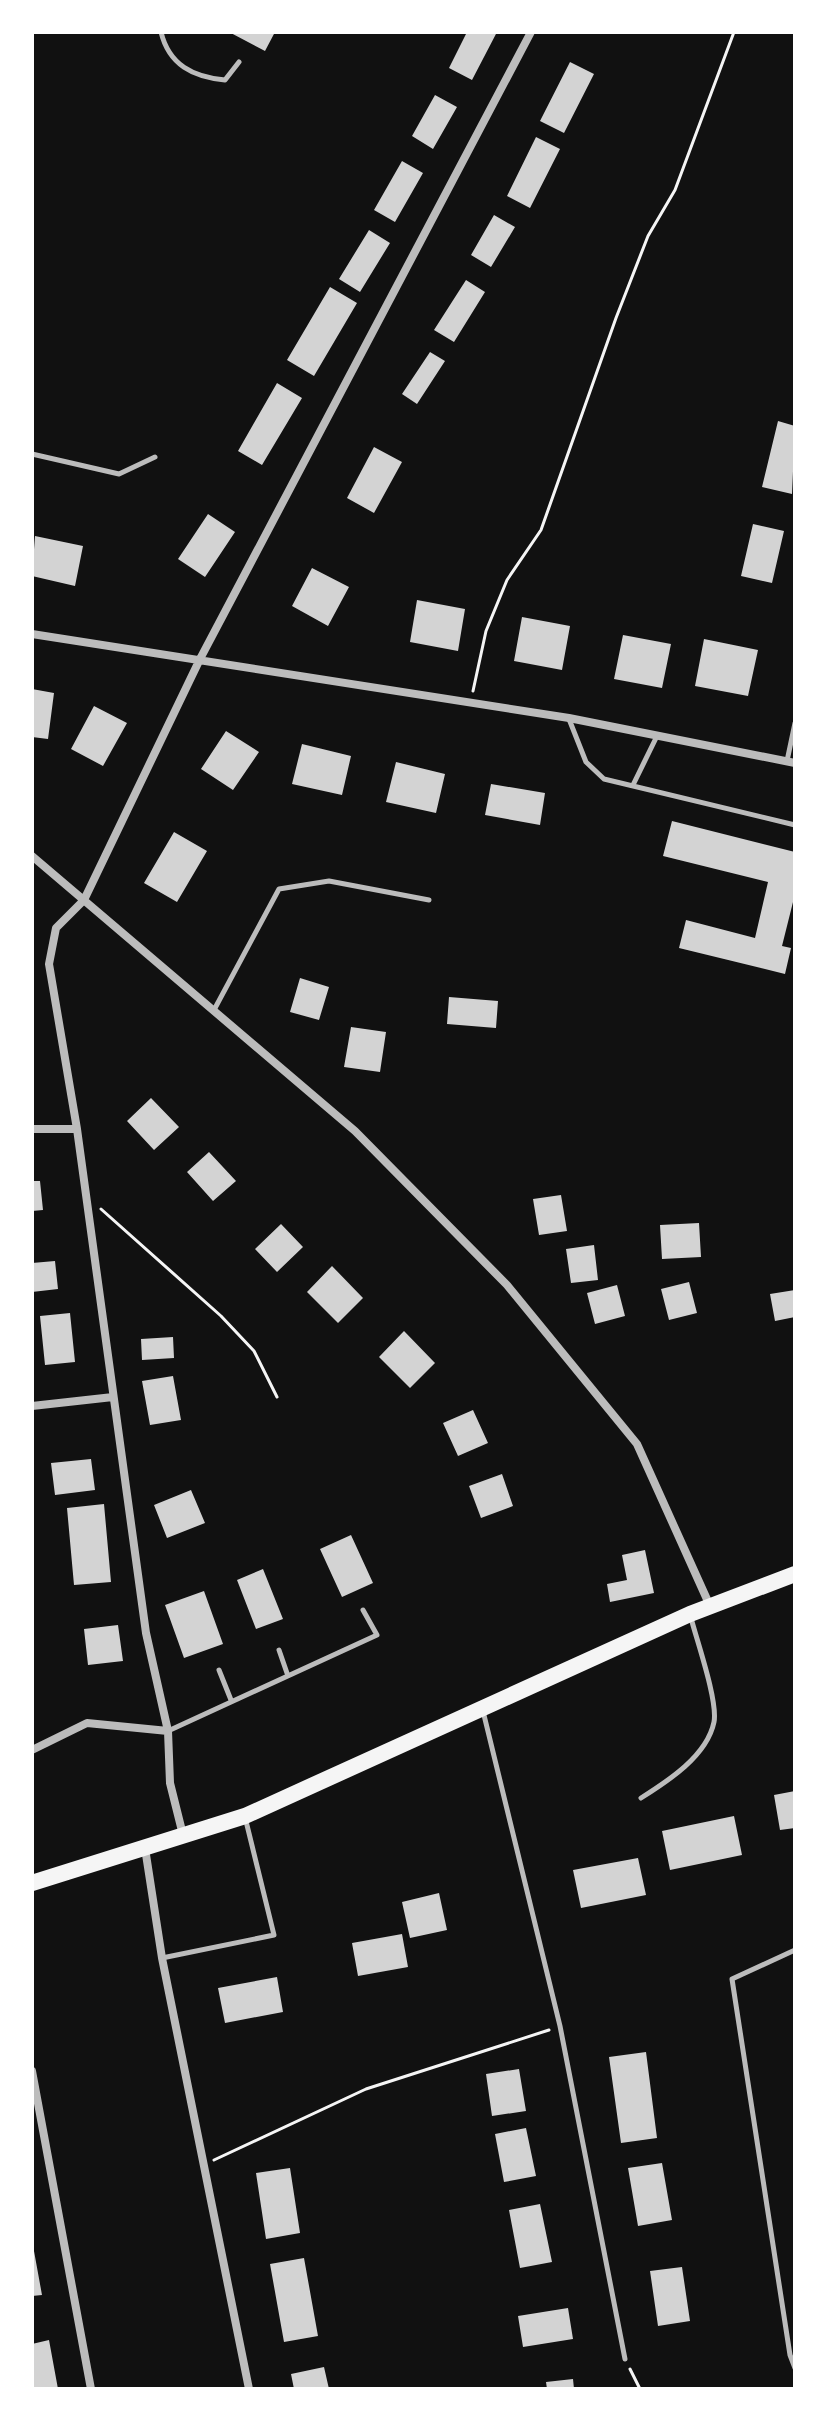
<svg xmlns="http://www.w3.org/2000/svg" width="827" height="2421" font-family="Commissioner,sans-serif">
<rect width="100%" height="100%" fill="#111"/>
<!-- building -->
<path fill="#d3d3d3" d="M229,32H275L265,51Z
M467,32H497L472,80L449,68Z
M570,62L594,74L564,133L540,121Z
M435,95L457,107L433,149L412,136Z
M536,137L560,149L530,208L507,196Z
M402,161L423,173L395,222L374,210Z
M494,215L515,227L491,267L471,255Z
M369,230L390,243L360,292L339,279Z
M466,280L485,292L454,342L434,330Z
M330,287L357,303L314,376L287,360Z
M430,352L445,361L417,404L402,394Z
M277,383L302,398L262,465L238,451Z
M778,421L795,426L792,494L762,487Z
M374,447L402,462L374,513L347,498Z
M208,514L235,532L205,577L178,559Z
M753,524L784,531L772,583L741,576Z
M35,536L83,546L75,586L32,576Z
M312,568L349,587L328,626L292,606Z
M417,600L465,609L458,651L410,642Z
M522,617L570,626L562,670L514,661Z
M623,635L671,644L662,688L614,679Z
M704,639L758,650L748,696L695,686Z
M32,689L54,693L48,739L32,737Z
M94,706L127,723L103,766L71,749Z
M226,731L259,752L233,790L201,769Z
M302,744L351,756L342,795L292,784Z
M396,762L445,774L436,813L386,802Z
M491,784L545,793L540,825L485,815Z
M672,821L795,852V894L782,946L791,948L785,974L679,948L686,920L755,938L768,882L663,856Z
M174,832L207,851L177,902L144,883Z
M300,978L329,987L319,1020L290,1012Z
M449,997L498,1001L496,1028L447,1024Z
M351,1027L386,1032L380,1072L344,1067Z
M151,1098L179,1127L154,1150L127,1121Z
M209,1152L236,1181L213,1201L187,1172Z
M32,1181H40L43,1210L32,1211Z
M561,1195L567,1231L539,1235L533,1199Z
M699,1223L701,1257L662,1259L660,1225Z
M281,1224L303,1247L277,1272L255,1249Z
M594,1245L598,1280L571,1283L566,1249Z
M55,1261L58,1289L32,1292V1263Z
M332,1266L363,1298L338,1323L307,1292Z
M689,1282L697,1313L669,1320L661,1289Z
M617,1285L625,1316L595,1324L587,1293Z
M795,1290V1317L775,1321L770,1294Z
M70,1313L75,1362L45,1365L40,1316Z
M404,1331L435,1363L410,1388L379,1357Z
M173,1337L174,1358L142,1360L141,1339Z
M173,1376L181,1420L150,1425L142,1381Z
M473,1410L488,1443L458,1456L443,1423Z
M91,1459L95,1490L55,1495L51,1463Z
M502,1474L513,1506L481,1518L469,1486Z
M191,1490L205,1523L167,1538L154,1505Z
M104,1504L111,1582L74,1585L67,1508Z
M351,1535L373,1583L342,1597L320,1549Z
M645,1550L654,1593L610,1602L607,1584L627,1580L622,1555Z
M263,1569L283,1619L256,1629L237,1580Z
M204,1591L223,1644L184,1658L165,1605Z
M118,1625L123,1661L88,1665L84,1629Z
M795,1791V1828L780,1830L774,1795Z
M734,1816L742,1855L670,1870L662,1831Z
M638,1858L646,1895L581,1908L573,1870Z
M439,1893L447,1930L410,1938L402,1902Z
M402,1934L408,1967L358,1976L352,1943Z
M277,1977L283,2012L225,2023L218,1988Z
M646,2052L657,2138L621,2143L609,2057Z
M519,2069L526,2111L492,2116L486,2074Z
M526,2128L536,2176L504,2182L495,2134Z
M662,2163L672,2220L638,2226L628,2168Z
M290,2168L300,2233L266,2239L256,2173Z
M540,2204L552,2262L520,2268L509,2210Z
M32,2240L42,2295L32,2296Z
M304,2258L318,2336L284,2342L270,2264Z
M682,2267L690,2321L658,2326L650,2271Z
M568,2308L573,2339L523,2347L518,2316Z
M49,2340L58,2389H32V2344Z
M324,2367L329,2389H294L291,2374Z
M573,2379L574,2389H547L546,2382Z"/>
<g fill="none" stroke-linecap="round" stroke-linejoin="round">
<!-- path -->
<path stroke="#f5f5f5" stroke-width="3" d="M473,691L486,631L507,580L541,530L616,318L648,236L675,190L734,32
M101,1209L221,1316L254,1351L277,1397
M214,2160L366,2089L549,2030
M630,2369L640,2389"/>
<!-- service -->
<path stroke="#bcbcbc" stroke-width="5" d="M161,32C169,65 193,77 225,80L239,62
M32,454L119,474L155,457
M569,719L586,762L604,779L795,825
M787,761L795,723
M633,785L657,736
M214,1010L279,889L329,881L429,900
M279,1650L288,1676
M219,1670L231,1700
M483,1711L560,2026L625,2359
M168,1731L377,1635L363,1610
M641,1798C668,1781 707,1756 714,1722C718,1701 697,1641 691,1618
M795,1950L732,1979L790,2355L795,2368
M162,1958L274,1935L245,1817"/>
<!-- minor -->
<path stroke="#bcbcbc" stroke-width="8" d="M32,634L569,718L795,763
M32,856L355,1131L507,1285L637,1444L710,1606
M32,1129H77
M32,1406L113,1397
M32,1750L87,1723L168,1731
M183,1835L170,1783L168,1731L146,1633L77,1129L49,964L56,928L84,900L200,659L531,32
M145,1848L162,1958L249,2389
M32,2071L91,2389"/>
<!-- secondary -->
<path stroke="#f5f5f5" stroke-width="16" d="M32,1883L245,1816L690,1614L795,1574"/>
</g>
<!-- border -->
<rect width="827" height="2421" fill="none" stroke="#ffffff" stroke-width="68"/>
</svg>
